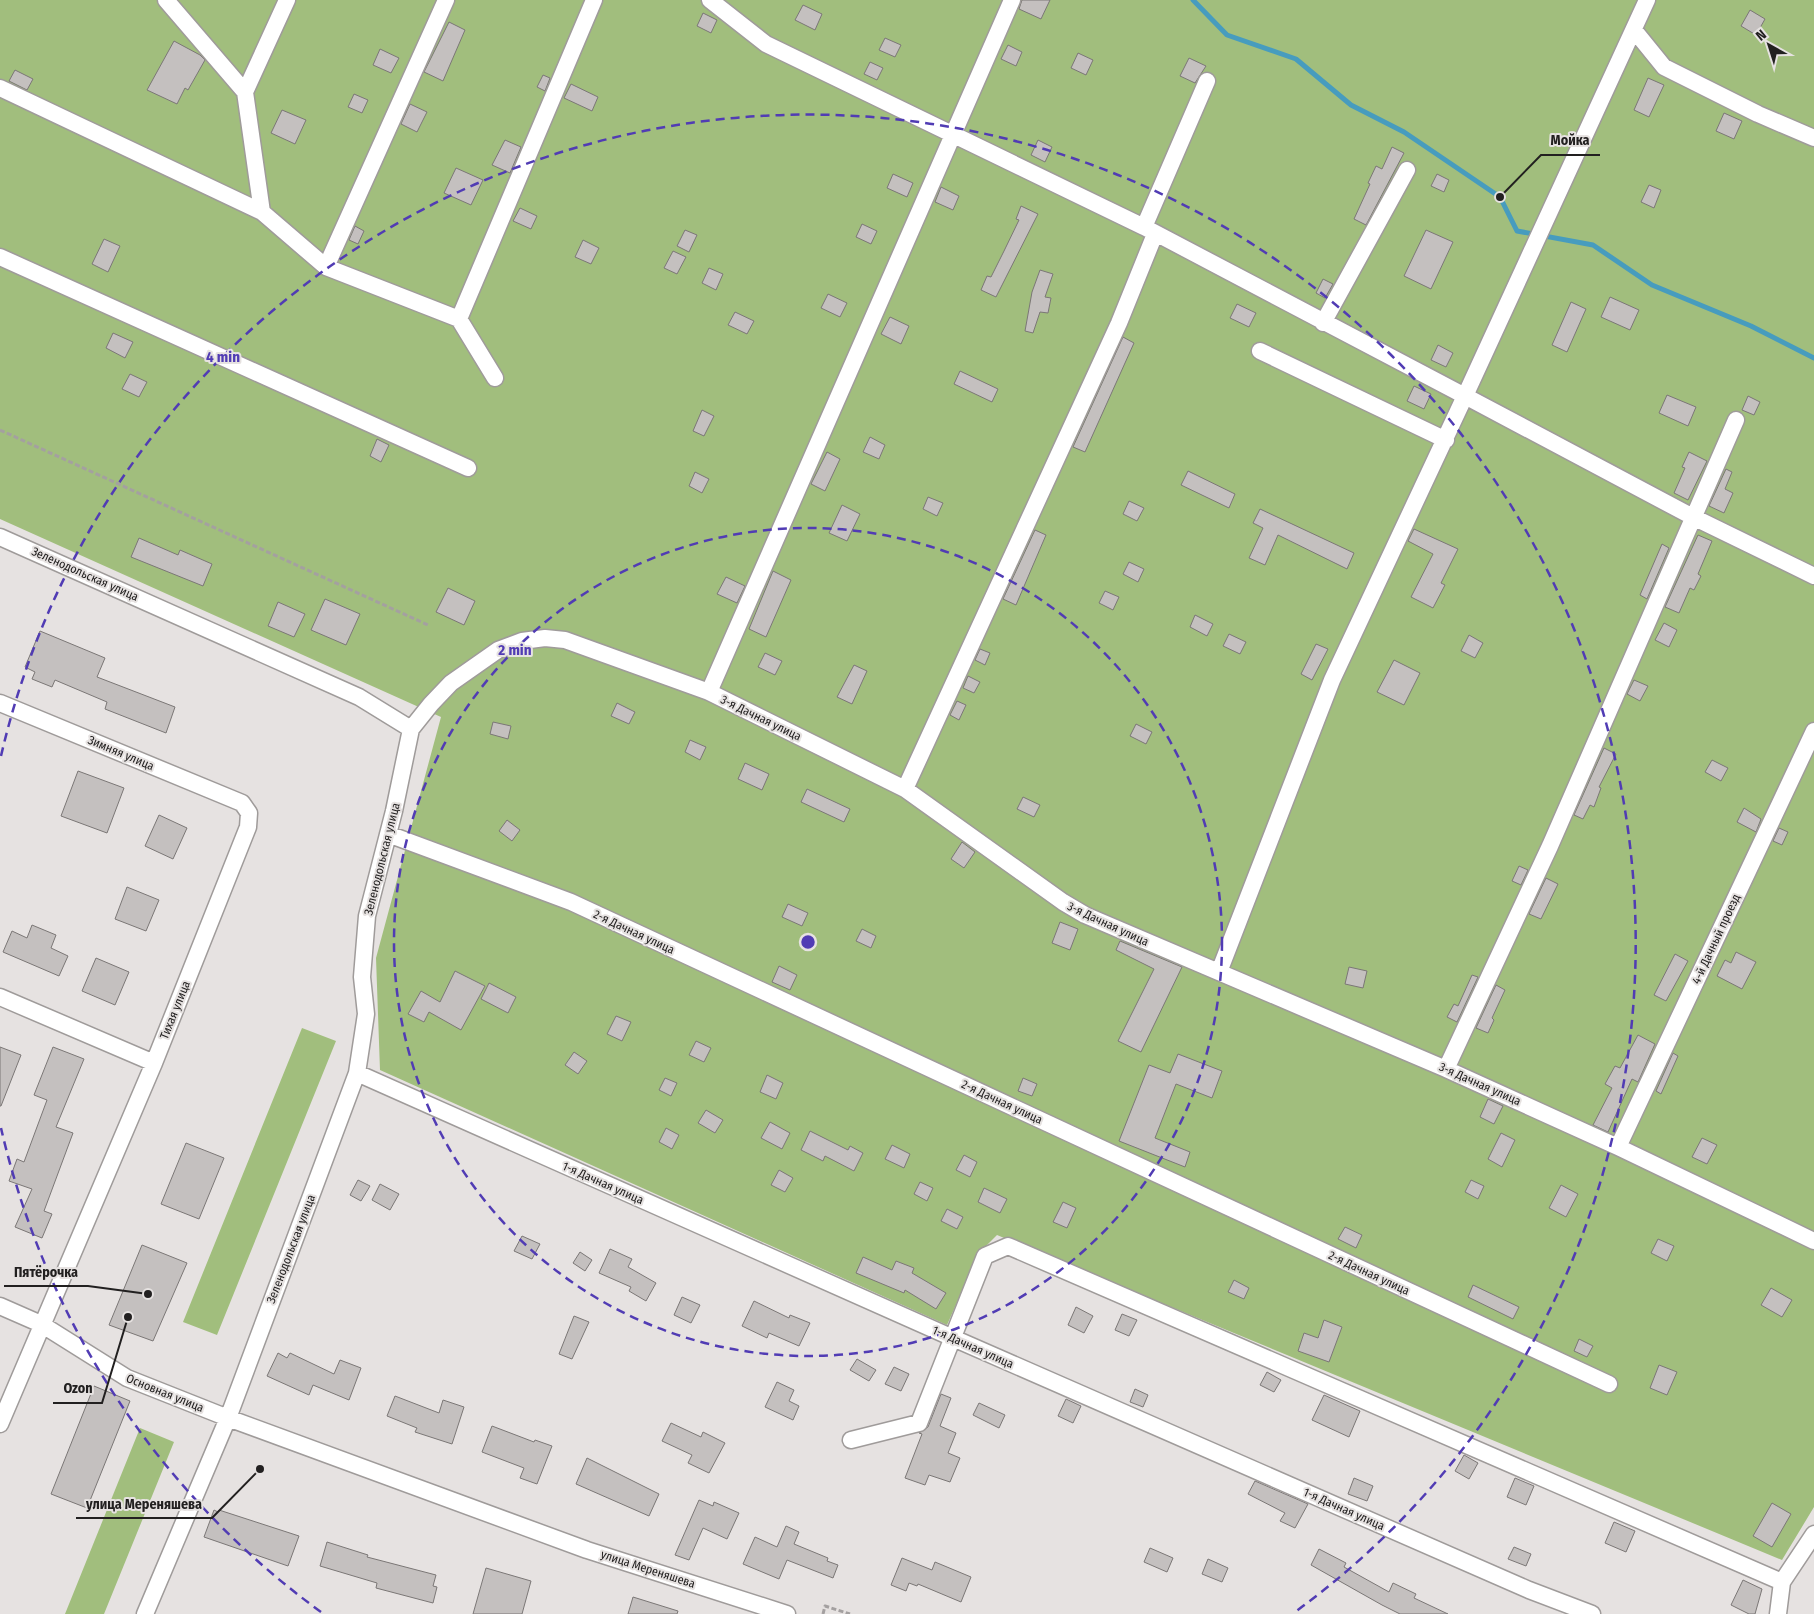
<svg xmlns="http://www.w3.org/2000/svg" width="1814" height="1614" font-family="'Fira Sans Condensed',sans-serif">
<rect width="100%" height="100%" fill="#e6e2e1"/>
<!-- green -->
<path fill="#a1be7d" d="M0,0H1814V1507L1782,1560L997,1235L979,1253L947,1325L380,1070L376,958L441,717L0,519Z
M302,1028L336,1041L217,1335L183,1322Z
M140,1428L174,1442L104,1614H65Z"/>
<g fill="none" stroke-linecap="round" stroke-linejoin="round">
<!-- stream -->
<path stroke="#479cbe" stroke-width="5" d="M1193,0L1227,35L1296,59L1351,105L1404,132L1500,197L1517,231L1593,245L1652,285L1751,326L1814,358"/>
</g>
<!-- building -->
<path fill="#c4c0bf" stroke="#7b7776" d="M1022,0H1050L1041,19L1019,9Z
M803,5L822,14L815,30L795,20Z
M1750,10L1765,19L1756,35L1741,26Z
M703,13L717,20L711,33L697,26Z
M449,22L465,30L443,81L424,72Z
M885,38L901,45L895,57L879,50Z
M174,41L200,55L205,60L188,90L185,88L177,104L147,90Z
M1008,45L1022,52L1016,66L1001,59Z
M380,49L399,58L391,73L373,65Z
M1078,53L1093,60L1086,75L1071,68Z
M1189,58L1206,66L1195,83L1180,76Z
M870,62L883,68L877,80L864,74Z
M15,70L33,79L27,90L9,81Z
M543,75L550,78L545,91L537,87Z
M1648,78L1664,85L1649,117L1634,110Z
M571,84L598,97L592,111L564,98Z
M354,94L368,100L362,113L348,107Z
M410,104L427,112L417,132L401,124Z
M282,110L306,120L295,144L271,133Z
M1724,113L1742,121L1734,139L1716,131Z
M505,140L521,147L510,173L492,165Z
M1038,140L1052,147L1045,162L1031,155Z
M1392,147L1404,153L1366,225L1354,219L1370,184L1368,183L1376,166L1382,169Z
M456,168L483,180L471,205L444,193Z
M893,174L913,183L907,197L887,188Z
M1437,174L1449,180L1444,192L1431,186Z
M1649,185L1661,190L1654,208L1641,202Z
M941,187L959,196L953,210L935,202Z
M1021,206L1038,214L996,297L981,290L987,276L991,277L1004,251L1019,220L1016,219Z
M520,208L537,216L531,229L513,221Z
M862,224L877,231L871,244L856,237Z
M355,226L364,231L358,244L349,240Z
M685,230L697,235L689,252L677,246Z
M1426,230L1453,242L1431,289L1404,276Z
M104,239L120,246L108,272L92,264Z
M583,240L599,248L591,264L575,257Z
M673,251L686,257L677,274L664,268Z
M709,268L723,274L716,290L702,283Z
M1040,270L1053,274L1045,297L1051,298L1048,313L1040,312L1033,333L1025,331L1032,292Z
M1323,279L1333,284L1325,298L1316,293Z
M828,294L847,303L840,317L821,308Z
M1610,297L1639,310L1630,330L1601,317Z
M1571,302L1586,309L1567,352L1552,345Z
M1237,304L1256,313L1249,327L1230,318Z
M735,312L754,321L747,334L728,325Z
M890,317L909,326L901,344L881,334Z
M113,333L133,342L125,358L106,348Z
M1123,337L1134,343L1085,452L1073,447Z
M1438,345L1453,353L1446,367L1431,360Z
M960,371L998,389L992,402L954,384Z
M130,374L147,382L139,397L122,389Z
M1414,386L1431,394L1424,409L1407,401Z
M1667,395L1696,407L1688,426L1659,413Z
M1748,396L1760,402L1754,415L1742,410Z
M702,410L714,416L704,436L693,431Z
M870,437L885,445L879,459L863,452Z
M377,439L389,445L381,462L370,456Z
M827,452L840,459L825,491L811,484Z
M1689,452L1707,461L1688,500L1674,493L1685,468L1682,467Z
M1726,469L1732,472L1725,489L1733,493L1724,513L1709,506Z
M1188,471L1235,494L1229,508L1181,485Z
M695,472L709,479L702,493L689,486Z
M928,497L943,503L937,516L923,509Z
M1129,501L1144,508L1137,521L1123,514Z
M842,505L860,514L847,541L829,533Z
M1260,509L1354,553L1347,569L1278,535L1265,565L1249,558L1263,528L1253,523Z
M1414,529L1458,549L1441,583L1445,585L1433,608L1411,597L1433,554L1408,541Z
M1035,530L1046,535L1016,605L1003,599Z
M1698,535L1712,541L1698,574L1701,576L1694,590L1690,588L1679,613L1665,607Z
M139,538L178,555L180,550L212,564L203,586L131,557Z
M1662,544L1669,548L1647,599L1640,595Z
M1129,562L1144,569L1138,582L1123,574Z
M773,571L791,580L766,637L749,629Z
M726,577L745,586L737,603L717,594Z
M448,588L475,601L464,625L436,612Z
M1105,591L1119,597L1113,610L1099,603Z
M325,599L360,614L346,645L311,630Z
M278,602L305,614L294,637L268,626Z
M1195,615L1213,624L1207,636L1190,627Z
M1664,623L1677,630L1669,647L1655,640Z
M40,631L105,658L97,677L175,707L166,733L105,709L107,702L55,680L52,687L32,679L35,672L25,667Z
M1229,634L1246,642L1240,654L1223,646Z
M1469,635L1483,643L1475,658L1461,651Z
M1316,644L1328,649L1312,680L1301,674Z
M980,649L990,653L985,665L975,660Z
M765,653L782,661L775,675L758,667Z
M1394,660L1420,673L1404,705L1377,692Z
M854,665L867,671L852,704L837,697Z
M968,676L980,682L974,693L963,688Z
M1634,680L1648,686L1640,701L1627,694Z
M957,701L966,705L959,720L950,715Z
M617,703L635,712L629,724L611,716Z
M493,722L511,726L508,739L490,734Z
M1136,724L1152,732L1146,744L1130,736Z
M690,740L706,747L700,760L685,752Z
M1604,748L1616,754L1599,787L1601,788L1594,807L1590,805L1583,819L1574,815Z
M1712,760L1728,768L1721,781L1705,772Z
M745,763L769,774L762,790L738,779Z
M78,771L124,788L107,833L61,816Z
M807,789L850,809L844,822L801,802Z
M1023,797L1040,805L1034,817L1017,809Z
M1744,808L1761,819L1756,832L1737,822Z
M159,815L187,828L173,859L145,846Z
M507,820L520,830L512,841L499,831Z
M1779,828L1788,832L1782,845L1773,841Z
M962,842L975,852L964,868L951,859Z
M1519,866L1528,870L1521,885L1512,881Z
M1546,878L1558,884L1541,919L1529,914Z
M127,887L159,900L146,931L115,919Z
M788,904L808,913L802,926L782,917Z
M1060,922L1078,929L1070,950L1052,943Z
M32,925L56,935L51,948L68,956L59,976L3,952L12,931L27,938Z
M862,929L876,936L871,948L856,941Z
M1120,941L1182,967L1141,1052L1118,1041L1154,969L1116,950Z
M1736,952L1756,962L1742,989L1717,976L1725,960L1731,963Z
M1675,954L1688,961L1666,1001L1654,995Z
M96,958L129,972L115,1005L82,991Z
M779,966L797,975L790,990L772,982Z
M1349,967L1367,971L1363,988L1345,984Z
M455,971L485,986L461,1030L429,1012L424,1022L408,1014L421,991L440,1002Z
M1472,975L1478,977L1457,1022L1447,1017L1454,1004L1458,1006Z
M489,983L516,997L508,1013L481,999Z
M1496,985L1505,990L1492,1018L1494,1020L1488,1033L1476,1028Z
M616,1016L631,1022L622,1041L607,1034Z
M1638,1035L1655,1044L1638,1082L1632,1079L1608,1132L1593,1125L1612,1088L1605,1084L1615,1066L1620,1068Z
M696,1041L711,1048L704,1062L689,1055Z
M0,1047L21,1055L1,1106H0Z
M53,1047L84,1059L56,1127L73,1133L44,1211L52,1214L42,1238L15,1227L32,1189L9,1181L17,1159L24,1162L47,1100L34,1095Z
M574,1052L587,1061L578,1074L565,1065Z
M1673,1053L1678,1056L1661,1094L1656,1091Z
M1178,1054L1222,1071L1212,1098L1176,1084L1155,1138L1190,1152L1185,1167L1119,1141L1149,1065L1170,1073Z
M767,1075L783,1083L776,1099L760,1092Z
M665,1078L677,1083L671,1096L659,1090Z
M1023,1078L1037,1084L1032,1096L1018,1091Z
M1488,1099L1503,1106L1494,1124L1480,1117Z
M706,1110L723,1120L715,1133L698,1123Z
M770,1122L790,1133L782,1149L761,1138Z
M666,1128L679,1135L672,1149L659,1142Z
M810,1131L848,1150L850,1146L863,1153L854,1171L825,1156L823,1161L801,1150Z
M1501,1133L1515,1140L1502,1167L1488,1159Z
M1702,1138L1717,1145L1707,1164L1692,1157Z
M186,1143L224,1158L199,1219L161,1204Z
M892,1145L910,1154L904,1168L885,1159Z
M964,1155L977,1162L970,1177L956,1170Z
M779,1170L793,1178L785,1192L771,1185Z
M358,1180L370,1186L361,1201L350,1195Z
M1471,1180L1484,1186L1478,1199L1465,1192Z
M920,1182L933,1188L927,1201L914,1194Z
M380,1184L399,1194L390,1210L372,1200Z
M1561,1185L1578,1194L1566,1217L1549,1208Z
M984,1188L1007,1199L1000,1213L978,1202Z
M1063,1202L1076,1208L1067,1228L1053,1222Z
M947,1209L963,1217L957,1229L941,1221Z
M1345,1227L1362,1235L1356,1248L1338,1239Z
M522,1236L540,1244L532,1259L514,1251Z
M1658,1239L1674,1246L1667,1261L1651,1253Z
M142,1245L187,1263L153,1341L109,1325Z
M610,1249L632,1259L628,1267L656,1283L646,1301L629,1291L631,1287L599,1273Z
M580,1252L592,1260L585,1271L573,1263Z
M863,1257L892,1270L896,1261L914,1268L912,1273L946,1293L936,1309L905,1290L904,1293L856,1273Z
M1234,1280L1249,1288L1244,1299L1228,1292Z
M1473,1285L1519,1307L1513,1319L1468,1297Z
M1771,1288L1792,1300L1782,1317L1761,1305Z
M682,1297L700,1305L691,1323L674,1315Z
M754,1301L789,1318L790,1315L810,1323L799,1346L769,1333L767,1338L742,1326Z
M1076,1307L1093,1316L1084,1333L1068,1325Z
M1122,1314L1137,1320L1129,1336L1115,1330Z
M574,1316L589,1322L572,1359L559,1354Z
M1324,1320L1342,1327L1329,1362L1298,1351L1304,1333L1318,1338Z
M1579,1339L1593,1346L1587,1357L1574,1351Z
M278,1353L287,1358L290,1353L334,1374L340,1360L361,1368L349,1400L313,1385L309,1395L267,1376Z
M857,1359L876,1370L869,1381L850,1370Z
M1659,1365L1677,1372L1667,1395L1650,1388Z
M894,1367L909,1374L901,1391L885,1384Z
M1267,1372L1281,1380L1274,1392L1260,1385Z
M777,1382L794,1390L789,1401L799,1406L793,1420L765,1407Z
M94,1386L130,1401L87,1508L51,1494Z
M1135,1389L1148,1395L1143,1407L1130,1402Z
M941,1394L951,1398L940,1426L956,1433L948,1453L960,1458L950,1482L929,1475L925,1485L905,1478L922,1434L919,1433L928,1427Z
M1324,1395L1360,1411L1349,1437L1312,1420Z
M395,1396L439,1413L443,1400L464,1407L452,1444L415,1432L417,1428L387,1416Z
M1066,1399L1081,1406L1073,1423L1058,1416Z
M979,1403L1005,1415L999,1428L973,1415Z
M671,1423L701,1437L703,1432L725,1443L709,1473L688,1463L692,1455L662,1441Z
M492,1426L534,1442L535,1440L552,1446L537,1484L520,1478L524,1468L482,1452Z
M1464,1455L1478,1463L1469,1479L1455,1471Z
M587,1458L659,1494L649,1516L576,1484Z
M1354,1478L1373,1486L1367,1501L1348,1494Z
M1515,1478L1534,1486L1526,1505L1507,1497Z
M1255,1481L1308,1504L1295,1528L1280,1521L1285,1513L1248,1494Z
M699,1500L713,1506L714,1502L739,1513L727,1539L703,1528L689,1560L675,1555Z
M1772,1503L1791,1514L1772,1547L1753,1536Z
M214,1510L218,1512L219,1510L299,1536L288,1566L204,1537Z
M1614,1522L1635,1531L1626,1552L1605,1543Z
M786,1526L799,1532L794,1544L828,1558L827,1561L838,1565L833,1578L787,1560L779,1579L743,1564L755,1537L777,1547Z
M327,1542L368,1555L367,1557L436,1575L433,1586L437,1587L433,1603L376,1588L377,1583L320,1566Z
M1514,1547L1531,1554L1526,1566L1508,1559Z
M1150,1548L1173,1558L1167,1572L1144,1562Z
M1319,1549L1346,1563L1344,1567L1389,1592L1393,1583L1416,1594L1414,1598L1448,1614H1400L1382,1605L1311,1565Z
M902,1558L932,1570L935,1562L971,1577L961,1602L918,1584L917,1586L909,1583L906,1591L891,1585Z
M1208,1559L1228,1568L1222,1582L1202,1574Z
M486,1568L531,1581L522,1614H473Z
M1743,1580L1762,1589L1755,1614H1749L1731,1605Z
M633,1597L678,1611L677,1614H628Z"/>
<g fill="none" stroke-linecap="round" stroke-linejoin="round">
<!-- minor casing -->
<g stroke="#9f9b9a" stroke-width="19">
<path id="minor" d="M166,0L245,92L262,212L326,267L459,319L495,378
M710,0L766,44L1144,227L1465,396L1332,680L1219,972
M1647,0L1465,396L1693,517L1814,576
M1634,30L1664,67L1758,114L1814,138
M0,88L262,212
M245,92L287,0
M1144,227L1207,81
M0,257L468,468
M326,267L446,0
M459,319L594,0
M1323,323L1407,170
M1260,351L1446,440
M0,537L359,697L411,729L394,811L367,916L362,977L366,1014L357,1073L228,1418L145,1614
M709,692L1012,0
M0,703L242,803L249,813L248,827L154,1063L0,1424
M411,729L431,704L451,683L498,650L522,641L545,638L565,640L709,692L905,789L1063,902L1085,915L1446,1069L1618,1147L1814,1241
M905,789L1119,323L1155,234
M388,834L571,902L1609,1384
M0,997L154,1063
M1446,1069L1550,846L1736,420
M357,1073L953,1338L1529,1590L1592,1614
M1618,1147L1814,731
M0,1306L41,1324L127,1378L228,1418L587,1550L787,1614
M851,1440L919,1423L985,1256L1008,1246L1782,1582
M1778,1614L1782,1582L1814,1534"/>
</g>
<!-- path -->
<path stroke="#a4a0a0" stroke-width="3" stroke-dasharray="5 2.5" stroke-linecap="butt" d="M0,430L428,625
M823,1614L825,1606L850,1614"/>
<!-- minor -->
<use href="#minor" stroke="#fff" stroke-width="16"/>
</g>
<!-- distance rings -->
<g fill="none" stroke="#513cb4" stroke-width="2.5" stroke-dasharray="9 6">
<circle cx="808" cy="942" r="414"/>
<path d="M321 1612A828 828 0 0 1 1 1128M1 756A828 828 0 1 1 1295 1612"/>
</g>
<g text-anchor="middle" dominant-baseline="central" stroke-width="4" stroke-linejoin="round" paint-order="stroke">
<!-- street labels -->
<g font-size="12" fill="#222020" stroke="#e6e2e1">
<text transform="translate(85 574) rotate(24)">Зеленодольская улица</text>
<text transform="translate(761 718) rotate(26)">3-я Дачная улица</text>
<text transform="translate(121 753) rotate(23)">Зимняя улица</text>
<text transform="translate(382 859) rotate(-76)">Зеленодольская улица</text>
<text transform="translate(1108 924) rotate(25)">3-я Дачная улица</text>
<text transform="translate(634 932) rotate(25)">2-я Дачная улица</text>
<text transform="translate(1716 939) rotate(-65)">4-й Дачный проезд</text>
<text transform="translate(175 1010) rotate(-68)">Тихая улица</text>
<text transform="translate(1480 1084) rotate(24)">3-я Дачная улица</text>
<text transform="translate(1002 1102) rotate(25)">2-я Дачная улица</text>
<text transform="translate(603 1183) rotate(24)">1-я Дачная улица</text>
<text transform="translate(291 1249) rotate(-69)">Зеленодольская улица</text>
<text transform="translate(1369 1273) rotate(25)">2-я Дачная улица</text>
<text transform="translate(973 1347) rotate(24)">1-я Дачная улица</text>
<text transform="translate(165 1393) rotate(22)">Основная улица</text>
<text transform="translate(1344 1509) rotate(24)">1-я Дачная улица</text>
<text transform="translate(648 1569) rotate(18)">улица Мереняшева</text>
</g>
</g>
<circle cx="808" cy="942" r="8" fill="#513cb4" stroke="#e6e2e1" stroke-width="2.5"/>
<g font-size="15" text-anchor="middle" font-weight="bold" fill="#513cb4" stroke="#e6e2e1" stroke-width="4" stroke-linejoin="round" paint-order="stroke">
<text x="223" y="362">4 min</text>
<text x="515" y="655">2 min</text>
</g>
<!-- callouts -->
<path fill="none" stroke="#222020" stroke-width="2" d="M1500 197L1541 155H1600M148 1294L88 1286H4M128 1317L102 1403H53M260 1469L212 1518H76"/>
<g fill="#222020" stroke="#e6e2e1" stroke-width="2">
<circle cx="1500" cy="197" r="5"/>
<circle cx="148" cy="1294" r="5"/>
<circle cx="128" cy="1317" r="5"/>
<circle cx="260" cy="1469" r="5"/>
</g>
<g font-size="14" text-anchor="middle" font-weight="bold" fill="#222020" stroke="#e6e2e1" stroke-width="4" stroke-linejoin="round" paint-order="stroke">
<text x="1570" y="145">Мойка</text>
<text x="46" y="1277">Пятёрочка</text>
<text x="78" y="1393">Ozon</text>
<text x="144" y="1509">улица Мереняшева</text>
</g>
<!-- north arrow -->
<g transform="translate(1769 45) rotate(321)" stroke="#e6e2e1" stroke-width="4" paint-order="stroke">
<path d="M0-4L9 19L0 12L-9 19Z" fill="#222020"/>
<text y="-8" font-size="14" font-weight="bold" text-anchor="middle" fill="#222020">N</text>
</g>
</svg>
